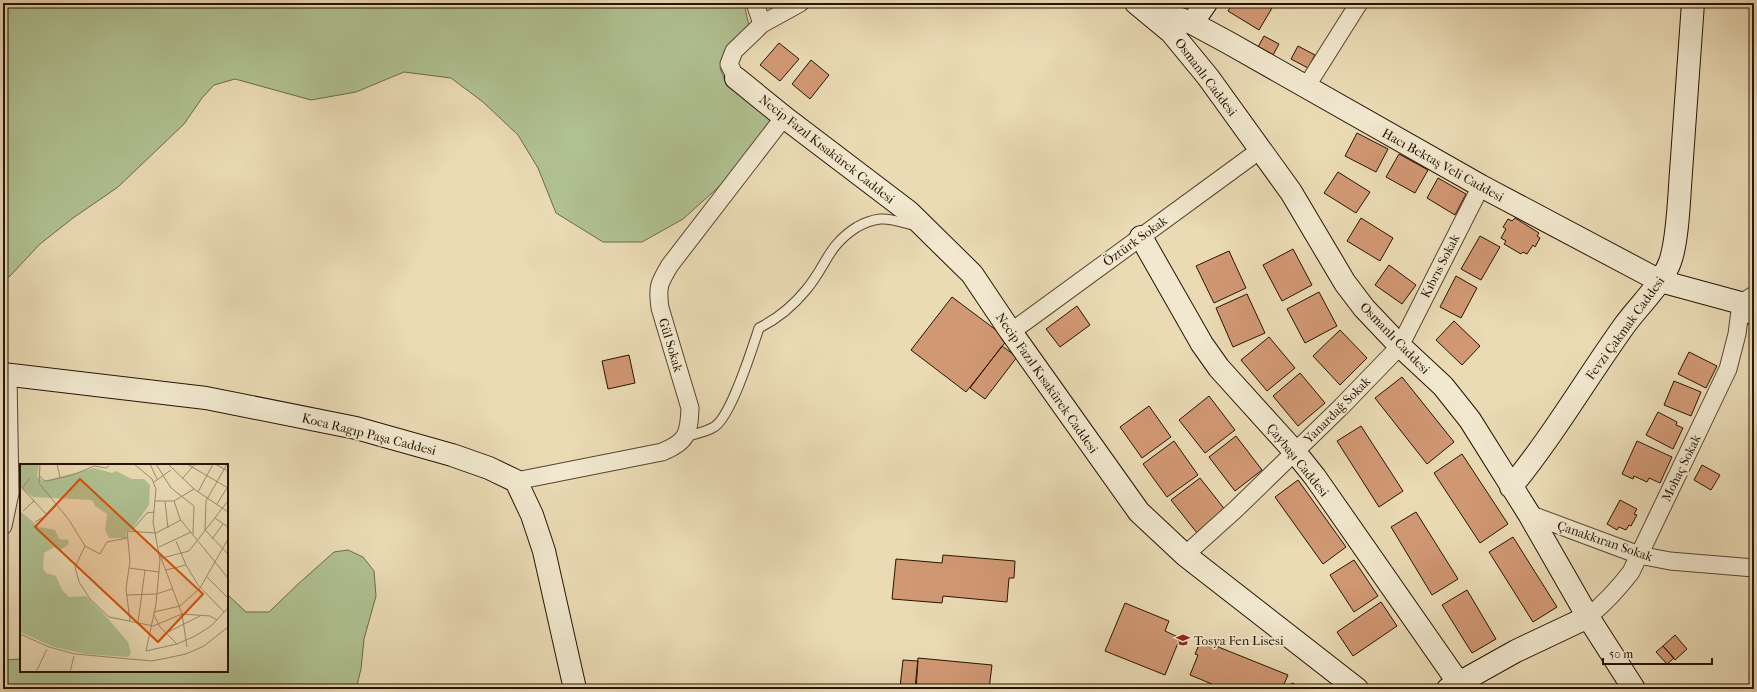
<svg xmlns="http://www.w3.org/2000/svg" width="1757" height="692" font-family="'IM FELL French Canon',serif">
<rect width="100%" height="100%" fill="#eadbb5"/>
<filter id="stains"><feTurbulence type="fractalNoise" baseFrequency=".005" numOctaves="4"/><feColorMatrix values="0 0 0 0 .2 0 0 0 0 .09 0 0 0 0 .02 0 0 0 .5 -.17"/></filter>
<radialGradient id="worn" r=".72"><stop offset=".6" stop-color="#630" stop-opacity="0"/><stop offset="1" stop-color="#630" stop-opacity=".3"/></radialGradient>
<!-- green -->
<path fill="#b0c192" stroke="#6c6a49" d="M3,3H744L749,26L727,47L720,68L727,86L772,119L722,184L683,219L642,242H603L556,213L538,168L518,135L483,102L451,78L404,72L356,92L311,100L235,79L214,85L202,98L184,124L118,187L73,218L40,244L10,276L3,281Z
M348,550L363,557L374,571L376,596L364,639L361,669L356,689H3V660L21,659V671H227V594L246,612H269L297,585L334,552Z"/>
<!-- building -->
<path fill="#d19874" stroke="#281300" d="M1233,3H1264L1272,8L1259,30L1228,11Z
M1264,36L1279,44L1273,55L1258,47Z
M779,43L799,59L780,81L760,65Z
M1298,46L1315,55L1308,68L1291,59Z
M811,60L829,75L810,99L792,84Z
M1357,133L1388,149L1376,172L1345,156Z
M1399,154L1428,170L1415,193L1386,177Z
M1338,172L1370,192L1356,213L1324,193Z
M1438,178L1466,194L1455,215L1427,198Z
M1361,218L1393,238L1380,261L1347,241Z
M1515,218L1539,233L1537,236L1540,238L1535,247L1533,245L1527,254L1523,252L1521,254L1504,244L1506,241L1501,238L1506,229L1503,227L1508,219L1512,221Z
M1480,236L1500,247L1481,280L1461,269Z
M1293,249L1312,285L1282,301L1263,265Z
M1229,251L1246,288L1214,303L1196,266Z
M1389,265L1416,285L1402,304L1375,285Z
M1456,276L1477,288L1461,318L1440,307Z
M1319,292L1337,326L1305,343L1287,309Z
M1247,294L1265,333L1233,347L1216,308Z
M952,297L1008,339L966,392L911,350Z
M1077,306L1090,325L1060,347L1046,329Z
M1454,321L1480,346L1462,365L1436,340Z
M1340,330L1367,358L1340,385L1313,356Z
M1269,337L1295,368L1267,391L1241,360Z
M1002,346L1017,357L985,399L970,388Z
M1689,352L1717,366L1706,388L1678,374Z
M629,355L635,383L608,389L602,361Z
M1300,373L1325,403L1298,426L1273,396Z
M1402,377L1454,442L1427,464L1375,398Z
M1674,381L1701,392L1691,416L1664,405Z
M1209,396L1235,430L1205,453L1179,420Z
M1149,406L1171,437L1142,458L1120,427Z
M1658,412L1677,422L1676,425L1683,428L1673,449L1646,435Z
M1361,426L1403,491L1379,507L1337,441Z
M1236,436L1262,470L1235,491L1209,457Z
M1174,441L1198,475L1167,497L1143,464Z
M1637,441L1672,457L1660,483L1649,478L1647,482L1634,476L1633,479L1622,474Z
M1462,454L1508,524L1480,543L1434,473Z
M1702,465L1720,475L1711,490L1694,480Z
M1200,478L1226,511L1197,533L1171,500Z
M1298,480L1346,547L1323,564L1275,497Z
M1620,500L1637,509L1634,514L1637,515L1631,526L1629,525L1626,530L1619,527L1617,530L1607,524Z
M1416,512L1458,579L1432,595L1391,527Z
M1513,537L1557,607L1533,622L1489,552Z
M943,555L1015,561L1014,578H1009L1007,602L943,596L942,603L892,599L896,559L942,563Z
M1354,560L1378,596L1354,612L1330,575Z
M1467,590L1496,639L1472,653L1442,605Z
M1381,602L1397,626L1353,656L1337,632Z
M1125,603L1169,621L1165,631L1180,638L1165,675L1105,651Z
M1675,635L1687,649L1675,660L1663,646Z
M1201,640L1288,675L1282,689H1224L1190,675L1198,655L1195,654Z
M1663,646L1674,658L1667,664L1656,652Z
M918,658L992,665L989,689H915Z
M903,660L918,661L916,688L900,687Z
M1292,683L1306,689H1289Z"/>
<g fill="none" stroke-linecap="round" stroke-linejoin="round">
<!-- lane casing -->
<g stroke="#58452d" stroke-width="11">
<path id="lane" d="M685,437C694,434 706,432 714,427C731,417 752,349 759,328C777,319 793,306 806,290C827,265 827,246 857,227C864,223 872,220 880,219C892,218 904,223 916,226"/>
</g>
<!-- street casing -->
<g stroke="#58452d" stroke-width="19">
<path id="street" d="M755,3L762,24
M736,78L729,64L734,51L762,24L800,3
M1306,87L1359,3
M1011,332L1260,150
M516,481L662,452C687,442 689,434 690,408L660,308C657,287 659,283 670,265L784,117
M1529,514L1639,555L1670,561L1754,568
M3,526L10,493L8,375
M1185,555L1235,510L1342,406L1400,346L1481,186
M1588,617C1605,603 1618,589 1631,572L1728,369L1737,334L1741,303L1754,295"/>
</g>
<!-- secondary casing -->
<g stroke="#281300" stroke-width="24">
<path id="secondary" d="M1136,3L1171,32L1208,77L1291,192L1345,283L1364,308L1400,346L1443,386L1470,420L1529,514L1588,617L1634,689
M1151,9L1192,23L1229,43L1481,186L1660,281L1741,303L1754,314
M1192,23L1206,3
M736,78L784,117L909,212L972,274L1011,332L1139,512L1185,555L1357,689
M1141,237L1202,344L1219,368L1295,452L1315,477L1458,682
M3,374L206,398L356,428L452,455L489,468L516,481L532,515L544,551L575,689
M1511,487C1553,436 1586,379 1624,326C1639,305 1661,286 1670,262C1678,240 1679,197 1681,172C1685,116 1689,59 1693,3
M1448,689L1516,651L1588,617"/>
</g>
<!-- lane -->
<use href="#lane" stroke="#f1e8cf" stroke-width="9"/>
<!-- street -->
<use href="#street" stroke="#f1e8cf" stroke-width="17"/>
<!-- secondary -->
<use href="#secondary" stroke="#f1e8cf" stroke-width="22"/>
</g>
<!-- icons -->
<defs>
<g id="school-bare" transform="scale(1.08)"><path d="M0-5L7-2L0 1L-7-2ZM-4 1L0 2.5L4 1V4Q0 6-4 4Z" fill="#8f2418" stroke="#f1e8cf" stroke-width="2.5" paint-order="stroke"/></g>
</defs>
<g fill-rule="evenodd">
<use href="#school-bare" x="1183" y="640"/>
</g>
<g text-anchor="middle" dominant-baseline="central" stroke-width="3.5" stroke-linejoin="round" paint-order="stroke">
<!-- street labels -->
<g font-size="13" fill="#281300" stroke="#f1e8cf">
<text transform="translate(1206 77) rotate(53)">Osmanlı Caddesi</text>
<text transform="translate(827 149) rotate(38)">Necip Fazıl Kısakürek Caddesi</text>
<text transform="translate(1443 165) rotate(29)">Hacı Bektaş Veli Caddesi</text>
<text transform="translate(1135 241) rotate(-36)">Öztürk Sokak</text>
<text transform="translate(1440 266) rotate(-63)">Kıbrıs Sokak</text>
<text transform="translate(1625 328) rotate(-54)">Fevzi Çakmak Caddesi</text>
<text transform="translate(1395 338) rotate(46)">Osmanlı Caddesi</text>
<text transform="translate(671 345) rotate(73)">Gül Sokak</text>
<text transform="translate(1047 383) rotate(55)">Necip Fazıl Kısakürek Caddesi</text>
<text transform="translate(1337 410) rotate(-45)">Yanardağ Sokak</text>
<text transform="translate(369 434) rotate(14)">Koca Ragıp Paşa Caddesi</text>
<text transform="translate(1298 460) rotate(51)">Çaybaşı Caddesi</text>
<text transform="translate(1681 468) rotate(-64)">Mohaç Sokak</text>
<text transform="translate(1605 541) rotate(19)">Çanakkıran Sokak</text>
</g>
<!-- poi labels -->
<g font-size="13" fill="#281300" stroke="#f1e8cf" text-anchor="start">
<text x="1194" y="640">Tosya Fen Lisesi</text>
</g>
</g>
<!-- overview -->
<g transform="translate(20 464)">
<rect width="208" height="208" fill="#eadbb5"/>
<path d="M0,0H19L17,13L23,17L74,4L92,9L96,7L112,15H124L130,21L129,41L111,66L106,67V74H89L85,66L87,50L75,42L72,36L13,33L0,23ZM0,47L19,63L35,66L39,75L49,76L48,81L40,86L34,83L24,89L23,105L26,109L36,112L42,126L49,133L66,132L83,149L108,178L111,189L108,193L66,190L34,183L0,168Z" fill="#b0c192"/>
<path fill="none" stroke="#9c8b6d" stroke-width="1" d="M20,0L19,19L49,56L65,82L55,103L59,118L70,135L89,153L133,162L162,150L190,152L197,156M37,0L40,13M114,0L132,15L136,25L133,58L140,96L136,140L126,187L157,180L175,172L191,162L208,144M130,0L137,15M136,0L151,24L174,42L173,70M148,0L174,25L208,48M167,0L208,24M195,0L208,7M207,0L186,37L185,66L208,90M19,11L23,16L27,17L53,11L74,2L86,4L89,2M10,14L2,24L27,51M162,15L175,0M134,18L151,6M178,28L193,0M135,37H154L174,25M145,37L148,64M154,37L160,55L208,114M197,40L207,24M3,47L14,37M195,54L208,63M15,58L27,51L36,42M112,66L127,49L134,48M192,75L203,60M156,77L166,101L178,121L204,148M65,82L80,90L87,78L107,74M139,83L171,68M140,91L162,150L167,183M142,94L169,87L208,37M109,104L139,108M146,106L166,101M187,113L208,134M107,131L136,130L152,125M134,148L160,142L180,124L208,75M134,151L140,163L157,180M110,157L106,125L110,97L107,67L136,69L161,56M118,158L125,106M146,169L180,152M0,170L29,183L55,190L132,197L166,190L184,182L208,163M16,208L27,185M50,208L54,192"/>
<path fill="#d5520b" fill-opacity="0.15" stroke="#d5520b" stroke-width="2" d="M60,15L183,130L138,178L15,63Z"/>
<rect width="208" height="208" fill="none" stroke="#281300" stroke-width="2"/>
</g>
<!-- margin -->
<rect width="1757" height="692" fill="none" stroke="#eadbb5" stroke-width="16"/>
<rect x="4" y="4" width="1749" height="684" fill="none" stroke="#281300" stroke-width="2"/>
<rect x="8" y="8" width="1741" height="676" fill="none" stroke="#281300"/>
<!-- scale -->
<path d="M1603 658v6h109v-6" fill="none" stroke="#281300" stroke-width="2"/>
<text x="1609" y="658" font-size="12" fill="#281300" stroke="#f1e8cf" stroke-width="3" paint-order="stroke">50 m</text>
<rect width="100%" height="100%" filter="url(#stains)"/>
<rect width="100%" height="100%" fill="url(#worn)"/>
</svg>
